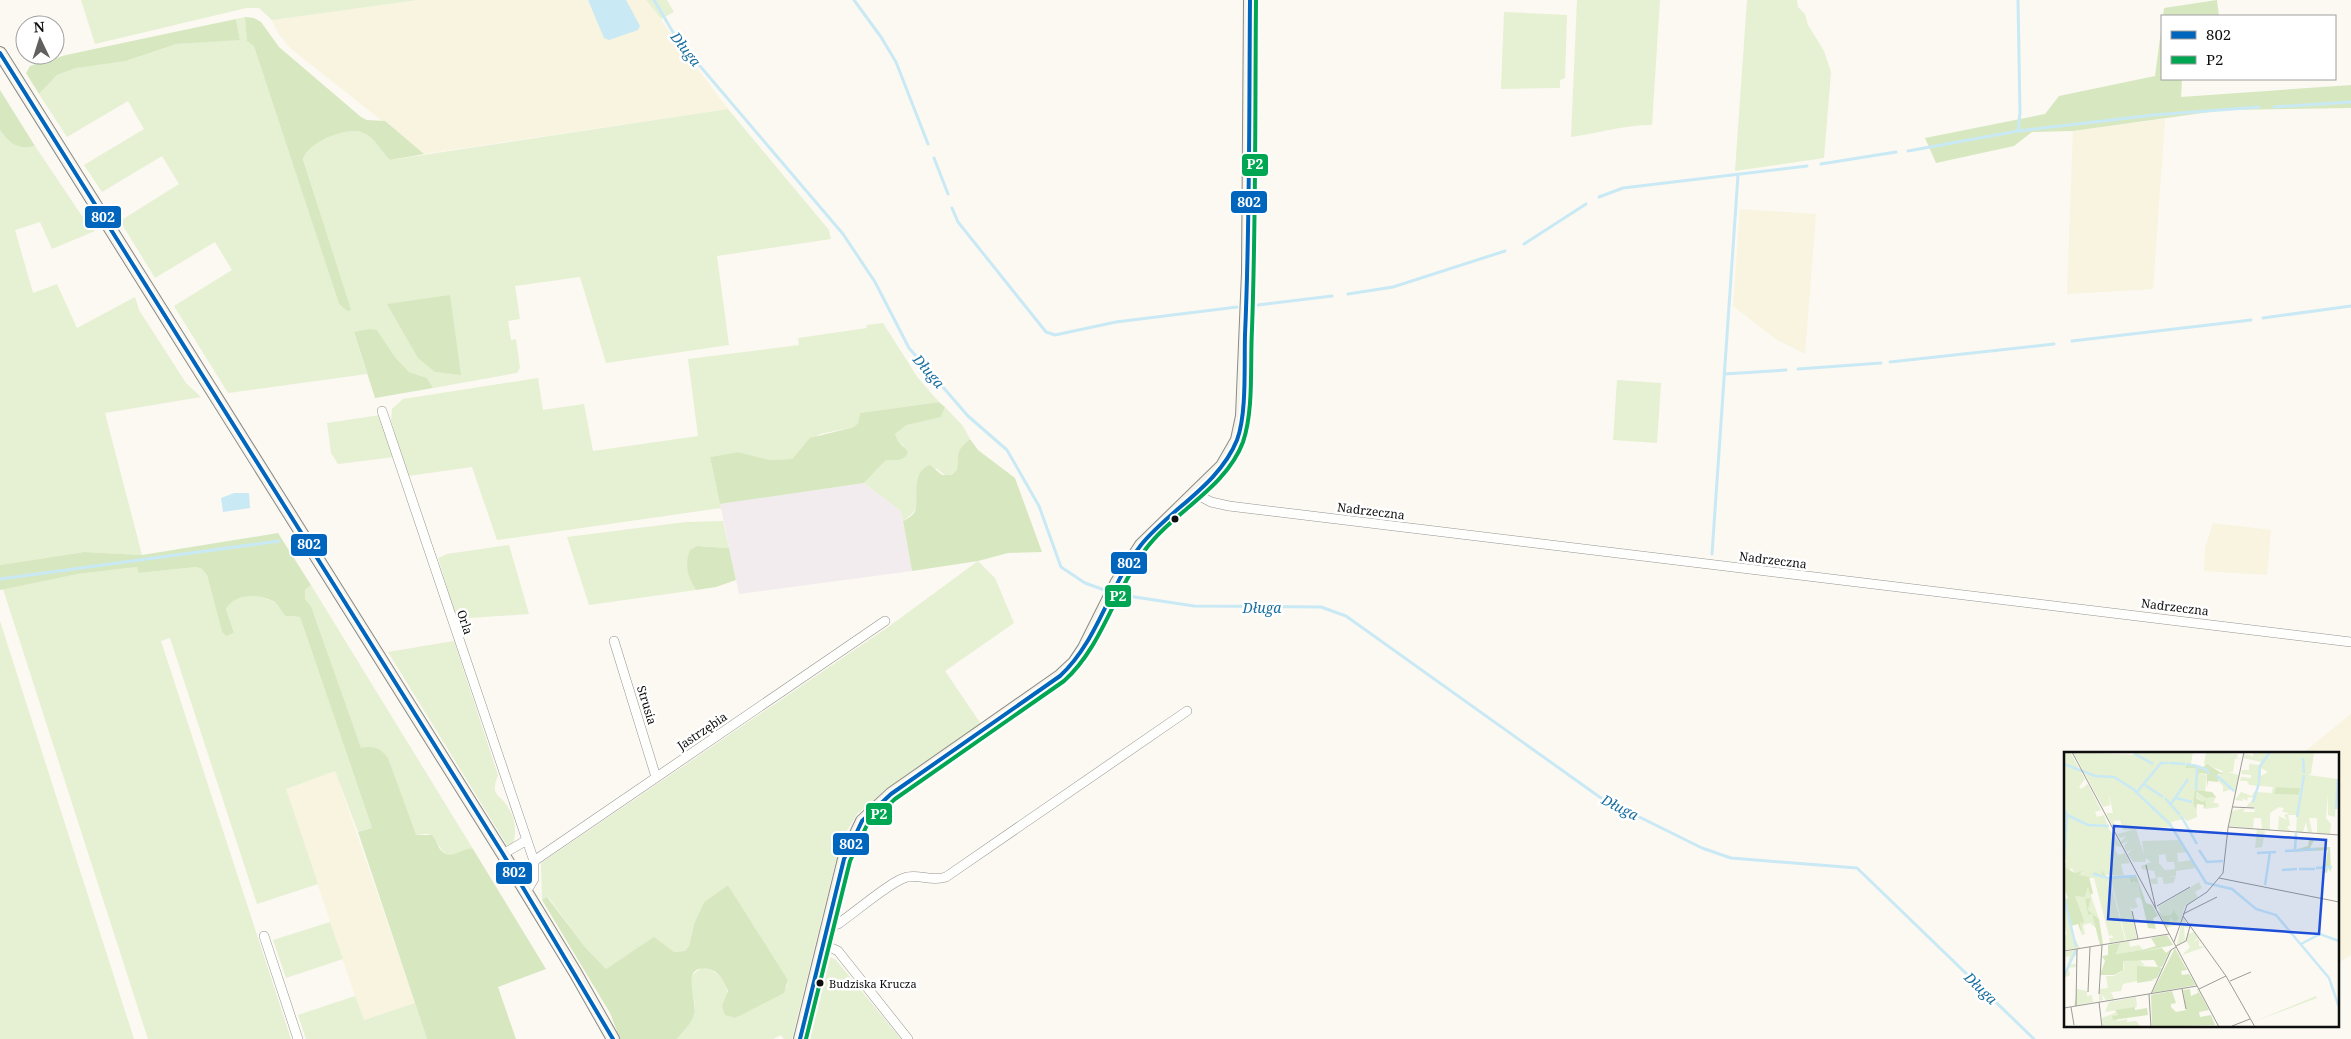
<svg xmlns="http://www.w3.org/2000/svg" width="2351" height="1039" font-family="'Noto Serif',serif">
<rect width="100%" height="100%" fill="#fbf9f2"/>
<!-- industrial -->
<path fill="#f2ecef" d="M864,483L901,511L912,571L739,594L720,504Z"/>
<!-- farmland -->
<path fill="#f8f4df" d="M418,0H646L728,109L424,154L290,48L278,33L272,20Z
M2165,119L2153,289L2067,294L2073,131Z
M1740,209L1816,214L1805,354L1777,340L1733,306Z
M2213,523L2271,530L2267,575L2204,571L2205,548Z
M2351,714V955L2337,964V753H2303Z
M335,771L415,1003L363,1020L286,789Z"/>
<!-- green -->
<path fill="#e6f0d2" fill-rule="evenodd" d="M81,0H418L272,20L259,8H246L95,44Z
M646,0H667L674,12L661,19Z
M1577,0H1660L1652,125C1624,125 1599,133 1571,137Z
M1747,0H1797L1798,7L1805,14L1808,25L1824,51L1831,72L1824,158L1735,171Z
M1504,12L1567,15L1565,78L1560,80V88L1501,89Z
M245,17L247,41L254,45L339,304L347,311L350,309L303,158C309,143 344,127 361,132C373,136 382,151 390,160L728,109L829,230L831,239L717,256L729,345L606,363L580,277L515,286L520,319L508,321L511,340L516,339L520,368L517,373L433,388L427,378L409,372L395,357L377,330L354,333L367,374L228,393L174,306L232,270L215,242L155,278L120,221L179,184L162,156L102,192L84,165L144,129L128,101L67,137L39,94L57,75L76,68L141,54L176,44L240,39L236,19ZM387,304L461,374L435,372L403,330Z
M0,130C10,144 17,150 35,146L86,222L95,231L52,249L40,222L15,230L33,293L57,284L77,328L135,297L139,310L186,383L201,397L105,413L142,555L84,552L0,565Z
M883,323L918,378L939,402L860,413L858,423L854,427L820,434L804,445L792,459L770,460L738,452L710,457L721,508L497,540L472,467L408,476L391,421L392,409L403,399L538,378L543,410L584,404L593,451L698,436L688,359L799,345L798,338L867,328L866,325Z
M1617,380L1661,383L1657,443L1613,440Z
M945,407L963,426L970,439C955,452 959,452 957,470L947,477L936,468C927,486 921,510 903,521L901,511L864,483L886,460L904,446L898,441L895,434C905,420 925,419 941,417Z
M380,415L394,457L338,464L331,453L327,423Z
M723,521L729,548L702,546L688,556L689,576L696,590L589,605L567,537L686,522Z
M509,545L529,614L469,618L456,617L438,558L447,554Z
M978,561L995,578L1014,623L945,671L981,724L858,813L841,840L792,1039H784L781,1035L773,1039H677C684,1031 692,1023 694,1013C699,994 679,980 702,968C717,970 729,981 727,997L787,987L788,980L728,885L704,902L694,924L689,946L685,951L674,952L654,938L606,969L585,947L548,897L542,900L541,863L891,625Z
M137,567L139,573L196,567L202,569L207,575L222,632L226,636L234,633L226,609C234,593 260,594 274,602C286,608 281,618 300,617L372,828L358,832L335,771L286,789L318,884L257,904L170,638L161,641L291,1039H148L3,589L78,574Z
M311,585L473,849C464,848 459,857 450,855C438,853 439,837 428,834C424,833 419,835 416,835L413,832L388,758L361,749L311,606L305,599V590Z
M0,621L134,1039H0Z
M454,641L498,775C489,798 501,793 509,809C515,818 517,833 513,843L508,847L388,652Z
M330,922L343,959L286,978L273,940Z
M830,957L836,960L901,1039H810Z
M355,996L364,1020L415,1003L427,1039H306L298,1015Z"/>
<!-- forest -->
<path fill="#d7e8c0" d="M2217,0L2219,16H2163L2164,8Z
M245,17L254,18L261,22L279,47L361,117L367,120L385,121L424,154L390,160C381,151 374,136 361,132C344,127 308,143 303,159L351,310L347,311L339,304L254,46L247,41Z
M236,19L240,40L176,44L125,61L76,68L57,75L39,94L26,73L30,66L66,55Z
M2162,23V79H2182L2181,97L2351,85V108L2224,110L2073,131L2032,132L2014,146L1936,163L1925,138L2045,114L2059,96L2155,76Z
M0,90L35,146C17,150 10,144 0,130Z
M450,295L461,375L435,372L418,358L387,304Z
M370,329L377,330L395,357L409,372L427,378L433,388L375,398L354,332Z
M939,402L945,407L941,417L906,425L895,434L898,441L908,452C904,462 896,460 886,460L864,483L720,504L710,457L738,452L770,460L792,459L810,438L854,427L858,423L860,413Z
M970,439L978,450L1015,478L1042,552L1008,553L978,561L912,571L903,521C909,518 916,514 916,507C918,493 912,472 930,465L942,475H951L957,470C959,452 955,452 970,439Z
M278,533L311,585L305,590V599L311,606L361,748C373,745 381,748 388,758L416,835H432C436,839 437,844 440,849C451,863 461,847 473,849L546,969L498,987L516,1039H427L358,832L372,828L300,617L286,616C281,612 279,604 273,601C259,594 234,593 226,609L234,633L226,636L222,632L207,575L202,569L196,567L139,573L137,567L78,574L0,590V565L84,552L142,555Z
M697,546L729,548L736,580L716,587L696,590C688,577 684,565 690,550Z
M728,885L788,980L784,993L735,1018L725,1015L722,1006L728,991C724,982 720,971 708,969C679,964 698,1000 694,1014C692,1024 683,1031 677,1039H620L610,1013L542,900L547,897L585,947L606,969L654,937L674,952L685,951L689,946L694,924L704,902Z"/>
<!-- water -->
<path fill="#c9e9f5" d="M588,0H626L640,26L638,30L609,40L604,38Z
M234,493H249L250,508L223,512L221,498Z"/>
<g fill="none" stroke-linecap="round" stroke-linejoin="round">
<!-- stream -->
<path stroke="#c9e9f5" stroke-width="3" d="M654,0L677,39L843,234L875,282L909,348L968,416L1007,450L1039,506L1061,567L1085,583L1110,592
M854,0L881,37L896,62L928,144
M2018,0L2020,113L2018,131
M2274,107L2351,102
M1908,151L2018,131L2154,115L2259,107
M934,158L948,194
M1821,164L1896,152
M1599,197L1623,188L1807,166
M952,208L958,222L1046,332L1055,335L1116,322L1237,307
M1524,244L1586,204
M1348,294L1393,287L1505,251
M1258,305L1332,296
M2263,318L2351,306
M2072,341L2251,320
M1890,362L2054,344
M1798,369L1881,363
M1724,374L1786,370
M1712,554L1738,175
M0,579L279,541
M1115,594L1194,606L1321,607L1346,616L1601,798L1702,848L1731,858L1857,868L2034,1039"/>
<!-- street casing -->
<g stroke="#959491" stroke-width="10">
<path id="street" d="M382,411L534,861V879L526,892
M1194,493L1211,502L1229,506L2351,642
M614,641L656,777
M503,854L527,840
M534,861L885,621
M827,926L838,924C853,914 892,880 907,877C920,874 932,882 946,877L1187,711
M264,936L298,1039
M823,944L838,951L908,1039"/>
</g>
<!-- secondary casing -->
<g stroke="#8b8a87" stroke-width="14">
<path id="secondary" d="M0,53L503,854L575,972L613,1039
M800,1039L844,859L862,821L891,794L1060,676L1074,663L1084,648L1117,582L1141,545L1222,466L1237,440L1242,416L1248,272L1250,0"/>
</g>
<!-- street -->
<use href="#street" stroke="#fefefd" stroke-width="9"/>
<!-- secondary -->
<use href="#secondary" stroke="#f5f3ea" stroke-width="12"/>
<!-- bus-1 casing -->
<g stroke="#fff" stroke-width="8">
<path id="bus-1" d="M0,53L503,854L613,1039
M800,1039L844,859L862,821L891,794L1060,676C1098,641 1109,586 1141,545C1170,509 1219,485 1237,440C1247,414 1244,364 1245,335C1250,224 1249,112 1250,0"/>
</g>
<!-- bus-2 casing -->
<g stroke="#fff" stroke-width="8">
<path id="bus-2" d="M806,1039L850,861L867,825L895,799L1064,681C1102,647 1114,592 1145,550C1173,512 1226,488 1243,442C1254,410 1250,363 1252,329C1256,219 1255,110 1256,0"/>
</g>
<!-- bus-1 -->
<use href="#bus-1" stroke="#0065bd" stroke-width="4"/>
<!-- bus-2 -->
<use href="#bus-2" stroke="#00a651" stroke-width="4"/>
</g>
<!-- markers -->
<g fill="#0e0e0e" stroke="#fff" stroke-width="2">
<circle cx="1175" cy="519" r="4.5"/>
<circle cx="820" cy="983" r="4.5"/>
</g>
<g text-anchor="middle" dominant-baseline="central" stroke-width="5" stroke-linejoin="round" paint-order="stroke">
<!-- bus labels -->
<g font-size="11" fill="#0e0e0e" stroke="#fff" text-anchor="start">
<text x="829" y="983">Budziska Krucza</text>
</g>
<!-- street labels -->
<g font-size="12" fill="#0e0e0e" stroke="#fff">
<text transform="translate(1371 511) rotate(7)">Nadrzeczna</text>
<text transform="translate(1773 560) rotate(7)">Nadrzeczna</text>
<text transform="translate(2175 607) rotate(7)">Nadrzeczna</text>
<text transform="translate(465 622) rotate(71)">Orla</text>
<text transform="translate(647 705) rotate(73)">Strusia</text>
<text transform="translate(702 731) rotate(-34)">Jastrzębia</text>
</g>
<!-- water labels -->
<g font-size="14" font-style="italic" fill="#176d9f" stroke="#fff">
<text transform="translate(686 49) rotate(52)">Długa</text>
<text transform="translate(929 371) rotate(49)">Długa</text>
<text x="1262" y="607">Długa</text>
<text transform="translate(1620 807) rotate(27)">Długa</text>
<text transform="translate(1981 988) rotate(44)">Długa</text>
</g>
</g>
<!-- overview -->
<g transform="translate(2064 752)">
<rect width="275" height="275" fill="#fbf9f2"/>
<path d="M0,0H6L21,27L15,35L17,37L24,32L37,58L31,60L33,65L40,63L45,77L58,95L51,94L52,100L55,103L61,101L66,111L57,112L60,124L29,122L46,127L61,188L46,191L45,186H49L48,183L45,184L30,126H22L15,123L19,120L10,121L8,116L0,122V110H3L0,105ZM9,0L69,3V0H129L127,11L121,16H132L131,37L134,21L143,23L141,40L131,38L132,50L124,49L132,51L133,65L123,69L117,63L119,67L107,70L110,80L107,75L59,78L56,68L50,69L49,65L51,78L42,61H49L45,43L46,53L39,55ZM142,0L174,2L173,6L178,7H171L169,20H164L175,23L171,41L168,37L159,40V34L152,27L159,19L140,12ZM189,0H250L247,22L244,23L273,27L271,65L264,63V42L262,66L267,72L266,82L253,81V66H245L248,80H244L242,70L239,80H232L233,63H224L226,73L223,75L226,79L214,78L215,64L223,68L220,63L226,61L218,60L220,56L215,55L206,61V78L198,77L197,66H190L189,76L165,74L168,59L181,56L179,60H191L190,55H182L190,46L184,45L183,49L178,46L179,49L171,48L177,40L188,44L190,40L208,41L209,35L185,33L183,29H176L177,25L187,26V23L177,22L178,18H185V12L196,13L197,24L204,20L197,16V10L179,6L180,2L189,4ZM239,24L236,43L210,42L212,35L236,36ZM134,40L143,46L152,45L149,51H154L155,55L141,57V47L139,50L132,45ZM72,77L80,103L78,89L115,88L124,100L113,101L114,110L128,108L132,116L112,119V124L105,125H112L109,131L100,132L98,125H93L94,132H88L86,127L92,126L90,119L78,117L77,114L87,110L82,106L81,110H69L64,102L68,97L63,100L60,94L64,89L58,92L57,89L62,84L56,86L53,82ZM101,102L103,110H110L111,117L101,118L95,111V103ZM193,78L201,79L198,95L191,96ZM65,126L66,132L69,129L74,131L79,150L75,145L71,147L74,155L68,157L66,154L73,187L62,188L47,127ZM135,130L138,136L131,140L134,145L121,154L115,173L103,175L107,165L115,168L108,159L106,163L99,165L94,155ZM24,135L35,167L24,158L27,147H21L24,163L28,162L32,176L26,171L19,173L21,182L18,183L11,144L19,142L21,145ZM0,137L9,183L16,196L0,198V184L3,182L0,170ZM119,165L125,176L120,175L121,189L113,193ZM130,180L134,186L129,190L135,187V194L141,195L118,203L126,195L122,188L124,182ZM65,189L66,195L75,193L79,198L52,202L55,191ZM12,198L13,203L9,204L6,212H12V215L4,216L6,223L0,226L6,204L0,205V200ZM74,207L81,213L73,215V229L59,232L57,239L47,240L50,247L42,248L38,242L39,248L35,249V237L44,236L42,224H50L60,217L59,209ZM13,237L23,239V244L28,243L29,250L10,254ZM252,244L253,246L189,270ZM72,245L73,255L41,260L45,250ZM53,260V269L84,263L63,267V270L72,269L77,275H87H39L38,266Z" fill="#e6f0d2" fill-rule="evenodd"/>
<path d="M123,12L139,15L143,12L159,22H154V30L144,29L143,36V22L135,21L131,37L132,16H121ZM239,24L235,43L210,42L212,35L236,36ZM131,38L148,40L152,45L142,46L133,40L132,46L139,50L141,47L142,54L139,57L140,53L133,52L132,58L129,51ZM245,88H250L246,96L266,95L267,120L264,116L263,121L260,120L264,98L224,100L244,94ZM0,115L11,121L19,119L15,123L25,125L29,141L26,143L24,135L21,145L11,144L20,169L18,172L16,169L18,183L14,172L7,174L1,148L4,146L0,137ZM37,118L43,125L72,123L82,151L88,153L94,164L89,166L92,177L84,176L74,131L69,129L67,132L65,126L46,127L30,123V120L38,123ZM27,146L24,158L35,167L39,192L36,193L28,162L24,163L21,147ZM94,158L99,164L106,163L110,158L115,167L110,170L107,165L103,177ZM103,183L109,193L77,200L98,196L102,201L107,197L98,215H95L98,216L93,226L87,228H92L73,231V214L94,215L90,208L59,209V218L50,223H36L41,209L38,204L44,203V193L56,191L52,202L78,198L92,194L87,186ZM111,196L123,218L117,219L118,223L125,222L132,233L88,241ZM133,236L145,258L135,260L136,265L147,263L151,273L88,275L87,243L108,239L112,251L107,252V255L112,260L122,258L119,238L126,237L127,244L134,241ZM71,255V258L83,256L84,263L49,268L48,264L54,263L51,258Z" fill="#d7e8c0"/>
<path fill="none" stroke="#c9e9f5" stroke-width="2.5" d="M71,2L89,12M239,6L240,21M106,11L121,12M0,12L31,24L50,25L69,37L106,72L142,131L168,137L192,157L212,163L265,226L275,255M122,12L133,14L132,38M133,14L143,18L145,22M152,23L170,39M195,30L196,14L206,0M81,33L99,45M73,40L97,11H105M101,46L116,63M112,46L128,50M189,50L195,31M107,52L124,27M0,57L3,63L0,104M272,57L274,27M3,63L24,73L45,74M117,64L133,92M233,65L240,23M231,97L232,81M135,98L143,110L159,109M221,99L253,97M193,101L212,100M252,116L268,115M235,117H251M218,118L233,117M29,122L44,126L72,124M201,133L206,100M0,145L12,195M237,192L256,182L275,189M0,224L12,198"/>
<path fill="none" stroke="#9c9b97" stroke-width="1" d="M8,0L155,275M169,55L190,56M164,75L275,83M82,113L92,157M155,126L275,150M93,154L126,135M68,159L74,187M119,162L153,145M119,164L162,224L191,275M110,190L123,153L143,140L159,121L164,76L180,0M112,194L122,189L126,174M0,199L105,182M166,229L187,220M118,237L122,257M135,237L162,224M24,240L26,195M35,242L38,193M85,242L87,275M87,242L107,198L112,195M35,250L38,275M12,254L13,197M7,255L10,273M0,256L133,234M168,274L186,267"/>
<path fill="#1d4ed8" fill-opacity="0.15" stroke="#1d4ed8" stroke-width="2.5" d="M50,74L262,88L255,182L44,167Z"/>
<rect width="275" height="275" fill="none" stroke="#0e0e0e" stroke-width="2.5"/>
</g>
<g stroke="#fff" stroke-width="2">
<rect x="1241" y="153" width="28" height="24" rx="5" fill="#00a651"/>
<rect x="1230" y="190" width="38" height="24" rx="5" fill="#0065bd"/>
<rect x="84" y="205" width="38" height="24" rx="5" fill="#0065bd"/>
<rect x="290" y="533" width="38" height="24" rx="5" fill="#0065bd"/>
<rect x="1110" y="551" width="38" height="24" rx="5" fill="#0065bd"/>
<rect x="1104" y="584" width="28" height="24" rx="5" fill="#00a651"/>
<rect x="865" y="802" width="28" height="24" rx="5" fill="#00a651"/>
<rect x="832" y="832" width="38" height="24" rx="5" fill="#0065bd"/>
<rect x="495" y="861" width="38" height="24" rx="5" fill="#0065bd"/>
</g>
<g font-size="14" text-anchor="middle" font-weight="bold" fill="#fff">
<text x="1255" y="169">P2</text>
<text x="1249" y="207">802</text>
<text x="103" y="222">802</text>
<text x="309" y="549">802</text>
<text x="1129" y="568">802</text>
<text x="1118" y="601">P2</text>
<text x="879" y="819">P2</text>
<text x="851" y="849">802</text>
<text x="514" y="877">802</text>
</g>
<!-- legend -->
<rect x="2161" y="15" width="175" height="65" fill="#ffffff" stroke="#9f9f9f"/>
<rect x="2171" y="31" width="25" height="8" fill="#0065bd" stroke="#9f9f9f"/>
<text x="2206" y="40" font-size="15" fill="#0e0e0e">802</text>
<rect x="2171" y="56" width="25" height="8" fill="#00a651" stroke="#9f9f9f"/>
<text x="2206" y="65" font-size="15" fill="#0e0e0e">P2</text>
<!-- north arrow -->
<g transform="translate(40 40) rotate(356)"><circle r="24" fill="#ffffff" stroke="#9f9f9f"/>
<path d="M0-4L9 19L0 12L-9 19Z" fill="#61605e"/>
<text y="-8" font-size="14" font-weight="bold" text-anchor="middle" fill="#0e0e0e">N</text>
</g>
</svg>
